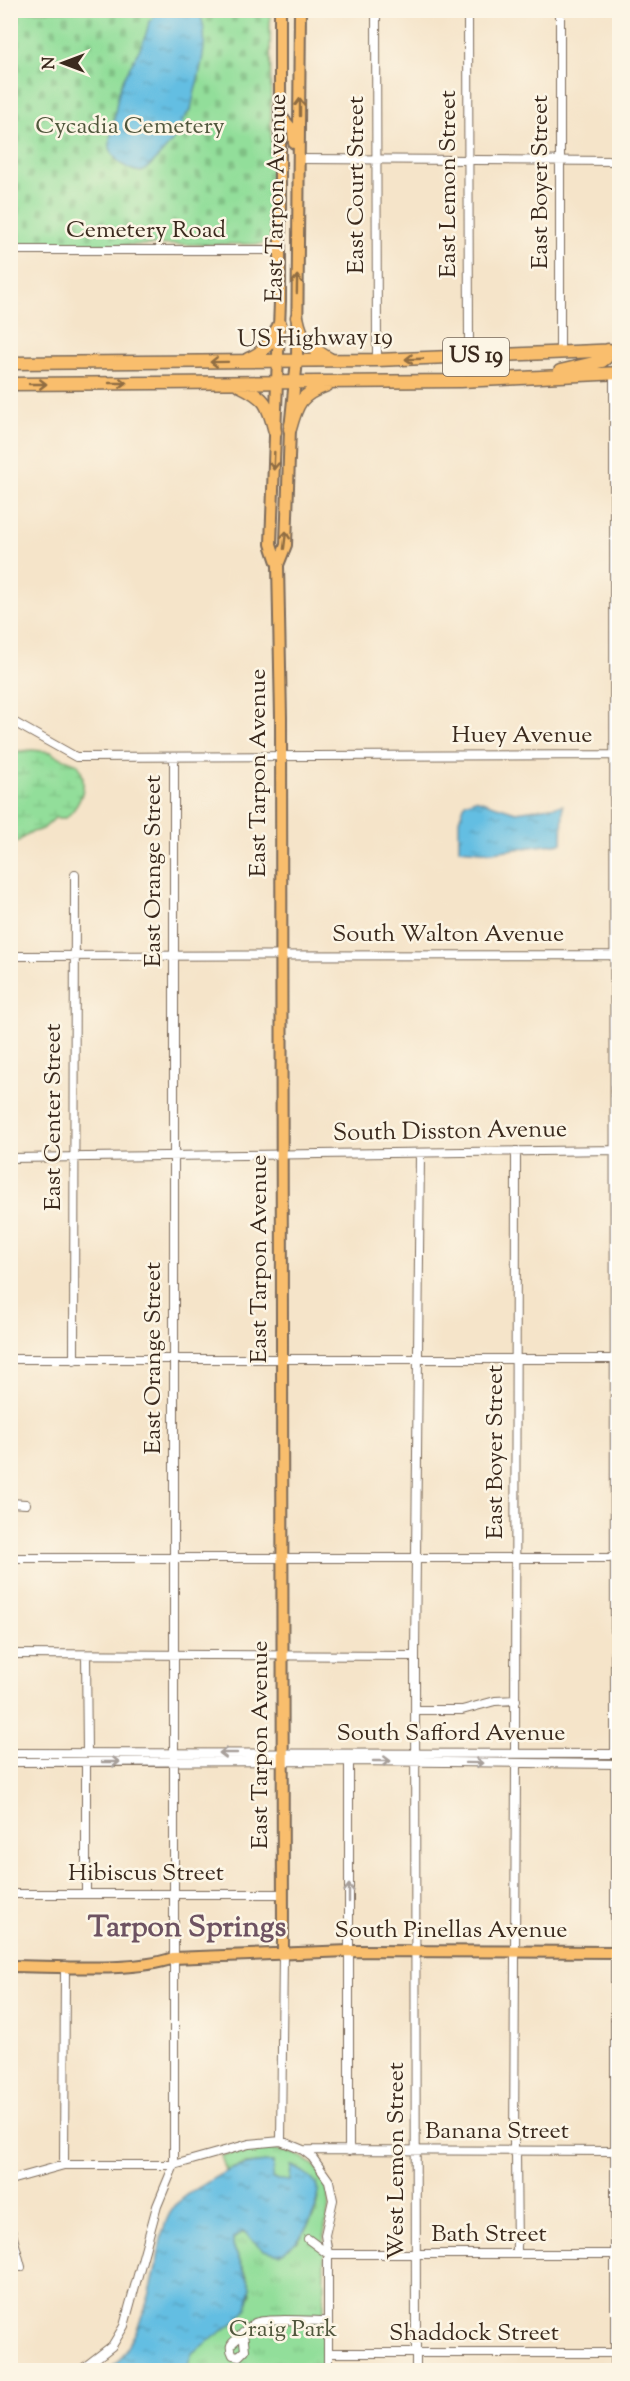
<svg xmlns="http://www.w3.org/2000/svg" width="630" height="2381" font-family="'Sorts Mill Goudy',serif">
<defs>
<pattern id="wetland-marsh" width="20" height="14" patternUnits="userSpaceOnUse" patternTransform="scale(1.5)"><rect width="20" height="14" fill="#92de9a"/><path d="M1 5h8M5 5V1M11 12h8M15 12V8" fill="none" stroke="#7fbf84"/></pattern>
<pattern id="cemetery-stones" width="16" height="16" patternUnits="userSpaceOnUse" patternTransform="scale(1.5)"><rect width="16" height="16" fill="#92de9a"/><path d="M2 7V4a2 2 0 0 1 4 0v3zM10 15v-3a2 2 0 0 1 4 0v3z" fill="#7fbf84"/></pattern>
<pattern id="park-tufts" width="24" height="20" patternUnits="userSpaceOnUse" patternTransform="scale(1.5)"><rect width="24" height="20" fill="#92de9a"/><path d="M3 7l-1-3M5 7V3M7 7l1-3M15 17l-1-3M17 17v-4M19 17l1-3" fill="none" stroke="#7fbf84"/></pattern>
<pattern id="water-ripples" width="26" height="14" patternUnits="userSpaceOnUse" patternTransform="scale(1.5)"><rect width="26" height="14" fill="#64bee2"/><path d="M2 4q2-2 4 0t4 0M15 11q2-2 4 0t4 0" fill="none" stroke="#549bb7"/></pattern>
</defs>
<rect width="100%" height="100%" fill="#fcf5e5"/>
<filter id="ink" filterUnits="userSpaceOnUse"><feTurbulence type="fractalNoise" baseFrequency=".0167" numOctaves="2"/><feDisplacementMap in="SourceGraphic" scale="12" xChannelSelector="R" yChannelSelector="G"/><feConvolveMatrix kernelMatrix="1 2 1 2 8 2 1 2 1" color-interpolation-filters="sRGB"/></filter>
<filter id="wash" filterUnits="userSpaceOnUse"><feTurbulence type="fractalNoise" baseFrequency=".008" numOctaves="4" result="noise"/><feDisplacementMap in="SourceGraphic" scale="24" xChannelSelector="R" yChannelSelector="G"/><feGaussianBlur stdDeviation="1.35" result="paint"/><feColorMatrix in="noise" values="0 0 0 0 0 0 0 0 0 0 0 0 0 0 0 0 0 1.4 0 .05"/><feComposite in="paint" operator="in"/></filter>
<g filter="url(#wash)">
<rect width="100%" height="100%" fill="#f5e4c9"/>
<!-- wetland -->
<path fill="url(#wetland-marsh)" stroke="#66845c" stroke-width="1.5" d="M32,750L52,752L54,755L78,764C89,784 82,803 66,818H55L43,829L29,833L11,847V752Z"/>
<!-- cemetery -->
<path fill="url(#cemetery-stones)" stroke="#66845c" stroke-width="1.5" d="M10,11H270L272,238L267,244L11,246Z"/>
<!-- park -->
<path fill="url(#park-tufts)" stroke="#66845c" stroke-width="1.5" d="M253,2147C280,2150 309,2151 323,2178C327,2187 330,2195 329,2205C327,2224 321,2236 324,2256V2370H186L192,2353L239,2319L251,2294L248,2278L233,2246V2239L240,2233H246L264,2250L297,2242C319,2211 334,2187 292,2166L290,2182L271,2179L273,2162L245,2164L226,2171L221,2156Z"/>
<!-- water -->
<path fill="url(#water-ripples)" stroke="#507480" stroke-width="1.5" d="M155,11H199C213,43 196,78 191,110C182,117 182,125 177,134C172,143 150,167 142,172C129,171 114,162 110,148C108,140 113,129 114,121C116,107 117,93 123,80C132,61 146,43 149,21L152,20Z
M475,799L516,812L563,805L562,843L492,852L459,849V820L465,803Z
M273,2162L272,2179L290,2181L291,2166C321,2180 325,2192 310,2221C303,2235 294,2247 279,2254L264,2250L243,2232L233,2239V2246L251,2286L247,2308L239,2319L192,2353L186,2370H109C133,2352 150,2298 156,2268C160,2249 161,2226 172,2210C180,2198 196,2189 208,2182C228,2168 248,2162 273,2162Z"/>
</g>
<g filter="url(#ink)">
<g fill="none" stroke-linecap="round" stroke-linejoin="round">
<!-- minor casing -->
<g stroke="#7c6b5a" stroke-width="10">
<path id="minor" d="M376,10L377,360
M468,10L469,357
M560,10V353
M300,159L620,161
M10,250H281
M614,373L615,1754
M10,720L76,757L617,755
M10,956L618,955
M10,1158L618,1150
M10,1359H618
M74,1360L75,875
M10,1503L26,1504
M10,1558H609L617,1554
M10,1654L415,1656
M86,1656L87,1753
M416,1710H462L495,1701L516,1700
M10,1753L618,1754
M515,1754L516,1151
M10,1762L349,1761L620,1764
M86,1893V1762
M10,1894H282
M281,2141L283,1953
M303,2150L620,2151
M349,2151V1761
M514,2151L516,1764
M516,2151L517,2254
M64,2165L65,1966
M10,2180L64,2165H174L249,2144L281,2141L303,2150L312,2157L329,2181L333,2200L325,2235L328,2254V2370
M10,2226L21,2267
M308,2239L328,2254H615
M243,2333L245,2350L239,2356L233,2355C229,2347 230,2344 237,2339C242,2334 249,2327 255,2323C263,2318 315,2321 328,2321
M328,2353H620
M81,2370L112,2346L124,2326L157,2206L174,2165V757
M416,2370L415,1656L420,1153
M615,2370V1764"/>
</g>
<!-- major casing -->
<g stroke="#7c6b5a" stroke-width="14">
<path id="major" d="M280,10V301L271,544L278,565L281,718L283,1953
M280,115L293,130L294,143
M278,565L286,545L290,429L297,360L300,10
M10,1966C55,1966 133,1973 173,1958L349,1951L620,1952"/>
</g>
<!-- highway casing -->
<g stroke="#7c6b5a" stroke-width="15">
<path id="highway" d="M297,317C302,342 309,347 331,360
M248,359C266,352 271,340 280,324
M10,363L377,360L620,350
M560,371L602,361L606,358L608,350
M10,384L461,381L620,373
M239,385C266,398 268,404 275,432
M290,429C297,403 300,395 327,385"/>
</g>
<!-- minor -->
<use href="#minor" stroke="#fff" stroke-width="8"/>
<!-- major -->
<use href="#major" stroke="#f9be6d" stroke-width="10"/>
<!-- highway -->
<use href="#highway" stroke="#f9be6d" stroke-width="12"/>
</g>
<!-- one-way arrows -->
<defs><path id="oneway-shaft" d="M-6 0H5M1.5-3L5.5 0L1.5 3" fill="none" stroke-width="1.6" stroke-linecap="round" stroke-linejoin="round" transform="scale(1.5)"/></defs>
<g stroke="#906d42">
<use href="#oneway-shaft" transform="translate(300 107) rotate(-90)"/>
<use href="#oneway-shaft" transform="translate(297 284) rotate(-89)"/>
<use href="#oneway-shaft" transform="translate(414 359) rotate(178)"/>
<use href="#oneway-shaft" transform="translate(219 362) rotate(179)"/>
<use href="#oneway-shaft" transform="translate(118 383)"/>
<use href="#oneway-shaft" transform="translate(38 384)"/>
<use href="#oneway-shaft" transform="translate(274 461) rotate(92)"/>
<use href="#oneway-shaft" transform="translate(285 540) rotate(-83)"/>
</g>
<g stroke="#a79f9a">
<use href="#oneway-shaft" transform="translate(228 1753) rotate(180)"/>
<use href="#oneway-shaft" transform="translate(382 1761)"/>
<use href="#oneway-shaft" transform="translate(111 1762)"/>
<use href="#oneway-shaft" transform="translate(474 1763) rotate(1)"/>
<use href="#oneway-shaft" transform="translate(349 1893) rotate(-90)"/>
</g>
</g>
<g text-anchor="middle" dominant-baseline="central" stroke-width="5" stroke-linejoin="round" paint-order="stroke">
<!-- shield labels -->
<rect fill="#fcf5e5" stroke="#75675a" stroke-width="1.5" x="443" y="338" width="66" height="38" rx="4.5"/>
<g font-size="22" font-weight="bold" fill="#3b2a1e">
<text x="476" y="357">US 19</text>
</g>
<!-- park labels -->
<g font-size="24" fill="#51573d" stroke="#fcf5e5">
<text x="130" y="127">Cycadia Cemetery</text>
<text x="283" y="2330">Craig Park</text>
</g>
<!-- street labels -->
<g font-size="24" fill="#3b2a1e" stroke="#fcf5e5">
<text transform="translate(541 182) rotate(-90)">East Boyer Street</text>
<text transform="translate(449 184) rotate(-90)">East Lemon Street</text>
<text transform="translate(357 185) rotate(-90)">East Court Street</text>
<text transform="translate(277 198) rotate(-89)">East Tarpon Avenue</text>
<text x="146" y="231">Cemetery Road</text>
<text transform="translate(315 339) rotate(-1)">US Highway 19</text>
<text x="522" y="736">Huey Avenue</text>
<text transform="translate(259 773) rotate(-90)">East Tarpon Avenue</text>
<text transform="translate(154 871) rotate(-90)">East Orange Street</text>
<text x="448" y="935">South Walton Avenue</text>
<text transform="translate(54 1117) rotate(-90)">East Center Street</text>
<text transform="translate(450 1132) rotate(-1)">South Disston Avenue</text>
<text transform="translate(260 1259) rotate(-90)">East Tarpon Avenue</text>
<text transform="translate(154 1358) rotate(-90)">East Orange Street</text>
<text transform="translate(496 1452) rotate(-90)">East Boyer Street</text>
<text x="451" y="1734">South Safford Avenue</text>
<text transform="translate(261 1745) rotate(-90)">East Tarpon Avenue</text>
<text x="146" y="1874">Hibiscus Street</text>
<text x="451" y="1931">South Pinellas Avenue</text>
<text x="497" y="2132">Banana Street</text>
<text transform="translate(397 2161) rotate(-90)">West Lemon Street</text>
<text x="489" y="2235">Bath Street</text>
<text x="474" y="2334">Shaddock Street</text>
</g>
<!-- district labels -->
<g font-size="30" font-weight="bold" fill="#6e5362" stroke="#fcf5e5">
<text x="187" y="1928">Tarpon Springs</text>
</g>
</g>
<!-- margin -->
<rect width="630" height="2381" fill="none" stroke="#fcf5e5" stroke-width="36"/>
<!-- north arrow -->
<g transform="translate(63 63) rotate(270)" stroke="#fcf5e5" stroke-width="4.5" paint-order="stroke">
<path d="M0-4.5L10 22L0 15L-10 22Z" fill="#3b2a1e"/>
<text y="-9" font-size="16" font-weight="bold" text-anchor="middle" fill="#3b2a1e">N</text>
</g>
</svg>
